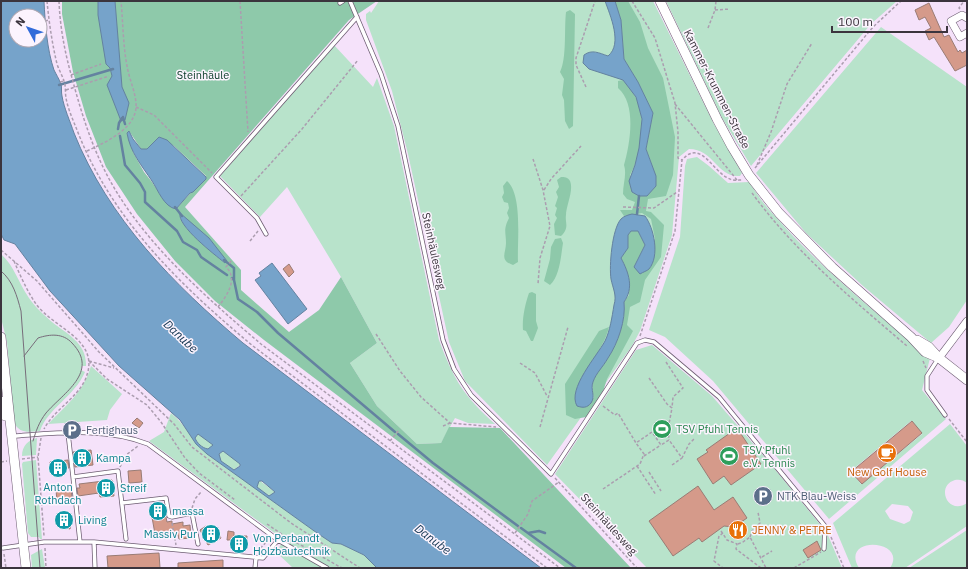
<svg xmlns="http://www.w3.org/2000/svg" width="968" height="569" font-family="'IBM Plex Sans',sans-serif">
<rect width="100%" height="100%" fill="#f5e2fa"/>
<!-- green -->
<path fill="#b8e3cb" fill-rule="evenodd" d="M379,1H653L714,124L742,173L740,176C717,178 714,149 689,149L679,157L672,235L640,331L632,346L547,465L465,381L449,342L408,154L392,91L366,20V14L370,11L371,13Z
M666,1H897L871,24L751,166L722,118Z
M881,27L967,87V300L949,327L931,343L863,286L806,233L756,173Z
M334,45L373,87L377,78L394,126L439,340C454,380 463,395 495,424L468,423L455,418L441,443L417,444L377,406L350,363L377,343L341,277L287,187L260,217L220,176Z
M697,157L709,166L728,183L749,182C757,194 765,206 775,216C821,269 877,313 930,358L922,390L946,419L829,519L713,381L665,337L649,330L680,237L685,166L687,159ZM911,421L922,434L861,484L851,471Z
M1,254C15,267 18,282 29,298C35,307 44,315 52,322C67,334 87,343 86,366H82L81,370L85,372C75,396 48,408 40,431C29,432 19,434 14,422L7,342L1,318Z
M652,345L712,396L769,462L827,533L842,568H647L555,474L636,350Z
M91,366L122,394L110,410L107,420L48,424C66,406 84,391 91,366Z
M171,413C186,425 192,441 207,454L317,533L332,543L341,544L364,555L377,568H293L276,552L284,540L149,441L164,432Z
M950,424L967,446V483C964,480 959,479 955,480C935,486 948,516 967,503V526L905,568H890C909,539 839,535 859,568H852L833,523ZM892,504L908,506L913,512L910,521L904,524L890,519L885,511Z
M198,434L214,445L208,449C202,448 197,443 195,438Z
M37,438L36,455L22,456C22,446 28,440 37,438Z
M223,451L241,464L234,470L221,461L219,454Z
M36,460L42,539H40L39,537H31L28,533L22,464L23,462Z
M259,480L275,492L269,496L257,487Z
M967,530V568H909Z
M42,549L45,568H32L31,555Z"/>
<!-- forest -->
<path fill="#8ec9aa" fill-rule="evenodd" d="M62,1H377L349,20L185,207L241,270V290L289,332L319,310L341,277L377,343L350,363L377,406L417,444L441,443L449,427L500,428L631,568H566L264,340L215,301L175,261L137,214L106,167L86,116L73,72L62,14ZM129,131L141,149H147L159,137L174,146L206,176L176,209L163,199L152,182L144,172L134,154L127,133ZM180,213L185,218L225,263C215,254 177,226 180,213Z
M615,1H628L640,22L648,48L663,78L675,137L673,175L666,196L648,199L646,211L651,212L664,225L661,257L645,280L640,302L630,307L627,325L633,331L607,379L602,395L586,417L575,419L566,415L565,384L599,331L609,327C603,353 580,371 575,397L594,398C589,378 598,373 608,358C618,343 626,320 624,302L629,295L624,265L621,258L628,248V235L631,231H638L645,245L634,267L655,239L651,219L642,213L624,216L620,210H632L635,202L627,199L623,194C623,184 627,174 624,165C630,144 637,104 618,88V81L623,80C627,85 633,91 636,98C647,120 642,154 630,175L639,196H647L656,186L651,162L646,149L653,113L638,82L624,59L621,20Z
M570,10L575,14L573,126L569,129L565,121L564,100L562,95L564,79L560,72C567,58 564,30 566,12Z
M561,177C564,177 568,177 570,181C574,190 566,206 566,215C565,221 568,225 565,231C564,233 563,234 561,236L555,235L554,224L557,218L555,215L557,208L555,206L558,197L556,192L559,187L557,180Z
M507,181C523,195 517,242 518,262L513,265C499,260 506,253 506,243C506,232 503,230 509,218L507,213L509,208L508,203L504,202L502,197L504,193L503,186Z
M561,238L563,243C561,255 560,276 550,285L544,281L550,259L551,247L555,239Z
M532,292L536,294V321L538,328L533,341H531L526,331L523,330C522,319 525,304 529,293Z"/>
<!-- water -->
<path fill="#76a3ca" stroke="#6482a0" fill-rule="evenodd" d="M1,1H44C45,22 47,50 54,70C56,74 59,79 61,84C62,88 61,92 62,96C64,108 70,121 74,133C108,218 174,285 243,343L541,568H377L364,555L341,544L332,543L317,533L207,454L196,444L180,420L119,366L50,291L15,244L4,240L1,234ZM16,16H40V40H16ZM198,434L213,445L208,449C202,448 197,443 195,438ZM223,451L240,464V466L234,470L221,461L219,454ZM259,481H262L275,492L269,496L257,487Z
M98,1H115L122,87L129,103L125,120L121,121L107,85L112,76L110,68L106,64L98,15Z
M605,1H615L621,20L624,59L638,82L653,113L646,149L656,176V186L647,196H639L632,192L629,181L635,165L639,148L642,119L636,97L623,80L589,69L583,63L584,55C592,49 599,53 608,56C623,44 610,15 605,1Z
M129,131L133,139L141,149H147L159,137L167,140L206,177V179L193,192L190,193L176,209C164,207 158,190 152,181C142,166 130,152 127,133Z
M180,213L209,238L227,261L225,263C214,254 177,226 180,213Z
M632,214L645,216C654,228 660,256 649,269C647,271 643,272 640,274L634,267L645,245L638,231H631L628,235V248L621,258C629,273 634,288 624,302C626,320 618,343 608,358C603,367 596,373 593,382C590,390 596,396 591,403C587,408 583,408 577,406C567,389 597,356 605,341C610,331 612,317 614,305C617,295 613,289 611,279C609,266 612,229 621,219C624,216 628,215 632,214Z
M272,263L307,309L288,324L255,280L261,276L259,273Z"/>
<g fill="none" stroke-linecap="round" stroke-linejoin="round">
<!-- stream -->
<path stroke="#6482a0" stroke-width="2.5" d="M59,85L113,69
M123,117L125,124
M118,129L119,123L122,118
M120,136L125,165L140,183L145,192V202L177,231L183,242L197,250L201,257L227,275
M175,207L182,216
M637,214L639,196
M224,260L234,268V280
M232,278L234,280L238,299L257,312L278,333L395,432
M398,434L433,463L518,526
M521,528L576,568
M528,533L539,531L545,533"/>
</g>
<!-- building -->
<path fill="#d59a8a" stroke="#997c75" d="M929,3L944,37L949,35L958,52L960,50L962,53L967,50V65L955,71L934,37L929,40L925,31L931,28L925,17L919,20L915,10Z
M289,264L294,272L289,277L283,269Z
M137,418L143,423L139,428L132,423Z
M912,421L922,433L862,484L851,472Z
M737,428L761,464L731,485L724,476L713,484L697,459L708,452L706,450Z
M91,450L93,465L75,467L73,452Z
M68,460L69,468H65V474L52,475L50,462Z
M141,470L142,482L129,483L128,471Z
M112,480L114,496L100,497L99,493L78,496L77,488H80L79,484Z
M698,486L714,510L733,497L747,518L734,527L724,526L702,542L699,538L673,556L649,521Z
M71,489L72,497L70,499L57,501L56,490Z
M163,503L167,522L172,521V524L183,522V526L190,525L191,538L179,539L178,535L161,538L160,534H155L150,506Z
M59,513L72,515L70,529L56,525Z
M206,526L208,531L215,527L221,538L208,545L200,530Z
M228,531L234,532V536H247L246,549H232V540H227Z
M817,541L821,550L808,558L803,550Z
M159,553L160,568H108L107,556Z
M223,560V568H178V563Z"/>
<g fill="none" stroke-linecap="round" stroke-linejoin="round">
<!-- lane casing -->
<g stroke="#6d5d72" stroke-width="5">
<path id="lane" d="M350,1L381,74L398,126L443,340L454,369L471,395L551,474L637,343L645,340L654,342L719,397L732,413L825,526L824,549
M340,3L343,1
M266,234L257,218L216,177L357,17
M938,359L927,376V390L945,415
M68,433L73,477
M13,436C58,433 105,427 148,444L278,540L327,568
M122,503L166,498L169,516L172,517L192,513L198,544
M80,542L73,477L118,471L126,539
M94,542L95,568
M3,548L44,542H94L263,558L278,540
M255,568L256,558"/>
</g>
<!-- street casing -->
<g stroke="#6d5d72" stroke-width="8">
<path id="street" d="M967,18L962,15L951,21L960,37L967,33
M939,358L967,321"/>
</g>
<!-- secondary casing -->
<g stroke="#6d5d72" stroke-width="10">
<path id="secondary" d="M660,1L717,119L732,147L749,175L779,213L832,267L911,337L925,352L939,358
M1,337L26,568
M917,340L929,347L939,358L967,380
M1,401L5,416"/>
</g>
<!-- path -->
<path stroke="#ab9daf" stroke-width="1.5" stroke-dasharray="3 2" stroke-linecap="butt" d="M47,1C49,22 52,43 57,64C59,70 62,75 64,81C66,86 65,93 66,98C68,109 73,120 77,130C111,219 182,287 253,346L547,568
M59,1C60,28 65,53 72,78C80,108 89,138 103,167C136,236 203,295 261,344L560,568
M240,1L248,132
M632,1L655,38L675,103L678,132V158L682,160
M960,9L959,8L964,1
M715,10L730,9
M45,21L49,20
M708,28L715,10L716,1
M71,75L101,64
M60,82L64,81
M586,87L576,65V58L595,1
M66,90L109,76
M675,104L737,180
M136,107L154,115L212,173
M87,151C104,143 134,130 136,108C137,95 129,79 127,66C123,45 123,22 121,1
M533,159L543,190L550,226L540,258L538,284
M757,165L771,132L787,84L812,43
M755,168L873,27L901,1
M544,190L551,179L581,146
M752,193C795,252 852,299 907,346
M241,196L302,129L358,60
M623,207L654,208L677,192
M250,241L258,231
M1,250L37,281L99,352L174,424L192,447L291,523L360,568
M14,261C20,275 27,291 36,304C54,329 103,340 85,380C76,399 54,410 44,429
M218,307C226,297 239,279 226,267L232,260
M376,334L400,371L421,397L450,423L496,427
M640,336L675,231L682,160C701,138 713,173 730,179C733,181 738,180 742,180
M89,361L107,379L147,405L161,422L185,458L199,473L235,500
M89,361L114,368
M923,361L926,368
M666,362L683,388L673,397L672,408
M520,363L535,373L547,396
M649,378L667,404L672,408L668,429L669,440
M603,406L615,415L618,413L636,443L652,432L661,445L669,440L682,458L689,444L695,438
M949,419L967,442
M443,426L450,423
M540,427L568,327
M41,438L38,457L44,536
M390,441L399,430
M644,456L661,445
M22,459L38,457
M1,462L7,461
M672,465L682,458
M637,466L656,495
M120,467L126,455L138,446
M649,472L661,491
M555,478L637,568
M603,489L640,464L644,454L636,443
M192,508L195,499L202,491
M172,523L176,545
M267,524L283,535L342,568
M721,531L727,540L737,544L736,549L761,568
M515,533L528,514L532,501L559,482
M723,533L719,536L714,561L723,568
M750,537L752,531L760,523L758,512
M831,537L844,568
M738,544L743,542L750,537L766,568
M45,548L46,568
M257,552L268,540
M4,554L6,568
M762,557L772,551
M794,568L821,552"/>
<!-- lane -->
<use href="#lane" stroke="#fff" stroke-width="3.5"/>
<!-- street -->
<use href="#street" stroke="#fff" stroke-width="7"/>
<!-- secondary -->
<use href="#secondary" stroke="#fff" stroke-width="9"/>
<!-- tram -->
<path stroke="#776c7a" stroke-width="1" d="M1,271C13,281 17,296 21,311L40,568
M24,356L38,338C50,334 63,333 72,343C100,372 63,393 46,413C39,422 36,431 33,441"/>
</g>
<!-- icons -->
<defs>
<g id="stadium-disc" transform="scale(1)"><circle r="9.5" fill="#2e9e5b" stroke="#fcf4fe"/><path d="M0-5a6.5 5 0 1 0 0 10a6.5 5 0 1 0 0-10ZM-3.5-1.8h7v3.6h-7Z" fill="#fff"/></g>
<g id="parking-disc" transform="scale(1)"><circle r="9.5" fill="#5c6f8a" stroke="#fcf4fe"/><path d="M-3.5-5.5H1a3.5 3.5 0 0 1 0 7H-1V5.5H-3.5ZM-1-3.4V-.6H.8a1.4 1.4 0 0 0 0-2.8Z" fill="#fff"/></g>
<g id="cafe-disc" transform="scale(1)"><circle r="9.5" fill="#e8710a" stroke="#fcf4fe"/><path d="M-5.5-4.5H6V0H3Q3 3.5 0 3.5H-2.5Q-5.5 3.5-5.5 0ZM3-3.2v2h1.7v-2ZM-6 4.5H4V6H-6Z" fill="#fff"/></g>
<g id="building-disc" transform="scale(1)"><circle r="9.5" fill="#0f9aa8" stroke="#fcf4fe"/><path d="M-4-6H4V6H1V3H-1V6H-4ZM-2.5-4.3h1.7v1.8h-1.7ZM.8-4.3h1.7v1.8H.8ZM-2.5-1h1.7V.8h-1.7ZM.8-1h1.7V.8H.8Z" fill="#fff"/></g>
<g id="restaurant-disc" transform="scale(1)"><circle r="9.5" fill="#e8710a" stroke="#fcf4fe"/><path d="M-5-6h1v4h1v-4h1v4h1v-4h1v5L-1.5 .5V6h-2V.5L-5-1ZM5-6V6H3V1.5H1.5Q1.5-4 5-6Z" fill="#fff"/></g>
</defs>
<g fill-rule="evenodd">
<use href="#stadium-disc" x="662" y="429"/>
<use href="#parking-disc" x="72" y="430"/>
<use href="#cafe-disc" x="887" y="453"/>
<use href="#stadium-disc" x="729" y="456"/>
<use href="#building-disc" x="82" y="458"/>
<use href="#building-disc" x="58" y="468"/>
<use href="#building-disc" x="106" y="488"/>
<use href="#parking-disc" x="763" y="496"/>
<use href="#building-disc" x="158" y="511"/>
<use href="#building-disc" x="64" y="520"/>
<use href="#restaurant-disc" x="738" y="530"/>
<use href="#building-disc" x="211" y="534"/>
<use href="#building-disc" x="239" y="544"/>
</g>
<g text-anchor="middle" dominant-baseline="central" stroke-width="3" stroke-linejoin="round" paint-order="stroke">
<!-- park labels -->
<g font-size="11" fill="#053824" stroke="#fcf4fe">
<text x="203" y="75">Steinhäule</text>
</g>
<!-- street labels -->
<g font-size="11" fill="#3b343d" stroke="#fcf4fe">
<text transform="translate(717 89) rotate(63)">Kammer-Krummen-Straße</text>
<text transform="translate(434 251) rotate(78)">Steinhäulesweg</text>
<text transform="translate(609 524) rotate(48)">Steinhäulesweg</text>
</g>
<!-- leisure labels -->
<g font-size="11" fill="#27864d" stroke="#fcf4fe" text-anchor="start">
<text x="676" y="429">TSV Pfuhl Tennis</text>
<text x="743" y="450">TSV Pfuhl<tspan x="743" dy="13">e.V. Tennis</tspan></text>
</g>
<!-- service labels -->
<g font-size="11" fill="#4e5e75" stroke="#fcf4fe" text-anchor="start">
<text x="86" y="430">Fertighaus</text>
<text x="777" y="496">NTK Blau-Weiss</text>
</g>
<!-- culture labels -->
<g font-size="11" fill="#0d838f" stroke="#fcf4fe" text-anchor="start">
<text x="96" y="458">Kampa</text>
<text x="58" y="487" text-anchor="middle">Anton<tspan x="58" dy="13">Rothdach</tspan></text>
<text x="120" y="488">Streif</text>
<text x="172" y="511">massa</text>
<text x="78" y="520">Living</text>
<text x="197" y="534" text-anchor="end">Massiv Pur</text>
<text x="253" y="538">Von Perbandt<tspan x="253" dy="13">Holzbautechnik</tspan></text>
</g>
<!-- food labels -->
<g font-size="11" fill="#c56008" stroke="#fcf4fe">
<text x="887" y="472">New Golf House</text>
<text x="752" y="530" text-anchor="start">JENNY &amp; PETRE</text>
</g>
<!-- water labels -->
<g font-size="12" font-style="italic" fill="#123450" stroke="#fcf4fe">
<text transform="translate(181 336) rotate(43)">Danube</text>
<text transform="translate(433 539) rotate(37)">Danube</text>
</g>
</g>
<!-- border -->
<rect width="968" height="569" fill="none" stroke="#3b343d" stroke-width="4"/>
<!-- north arrow -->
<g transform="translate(28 28) rotate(310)"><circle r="19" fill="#fcf4fe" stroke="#afa7b1"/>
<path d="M0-3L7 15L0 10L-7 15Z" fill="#326bda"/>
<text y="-6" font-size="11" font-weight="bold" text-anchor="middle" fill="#3b343d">N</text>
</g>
<!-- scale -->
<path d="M832 26v6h115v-6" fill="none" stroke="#3b343d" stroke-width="2"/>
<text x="838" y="26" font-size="12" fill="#3b343d" stroke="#fcf4fe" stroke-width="3" paint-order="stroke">100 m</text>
</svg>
